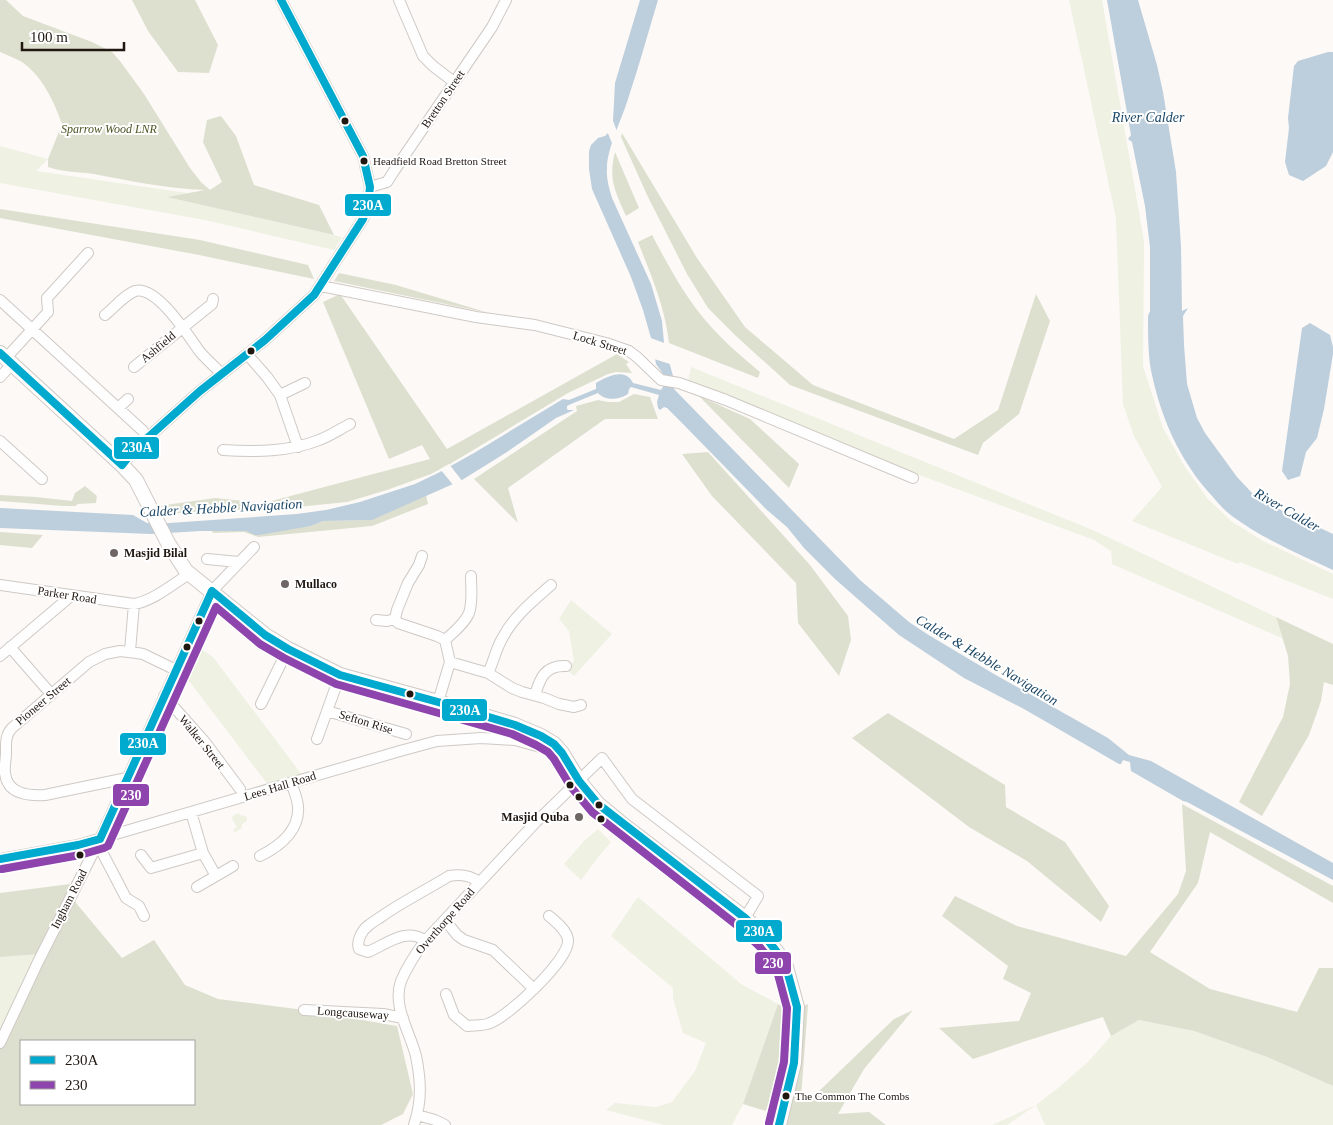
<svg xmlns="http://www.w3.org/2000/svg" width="1333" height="1125" font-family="'Times New Roman',serif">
<rect width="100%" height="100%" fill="#fcf9f7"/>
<!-- green -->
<path fill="#eff1e3" d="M1069,0H1102L1144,241L1143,366L1163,428L1183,464L1207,498L1231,521L1263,541L1333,574V599L1240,562L1238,564L1132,521L1162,487L1134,436L1123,404L1116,218Z
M0,146L48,159L36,171L187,193L168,197L342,237L334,250L205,220L0,183Z
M691,367L1095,531L1276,617L1282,638L1112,564L1111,551L1094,540L914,473L688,381Z
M571,600L612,634L574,676L567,670L574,661L569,631L559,619Z
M197,646L213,657L302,775L269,786L183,673Z
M239,813L240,816L242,815L247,817V821L242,824V828L234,833L233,830L237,827C235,823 231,820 233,816Z
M598,829L611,842L600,855L581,880L564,864L584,841Z
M638,897L741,984L778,1004L743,1104L732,1125H664L606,1110L615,1103L656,1107L672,1102L695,1071L706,1043L683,1033L673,998V988L611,936Z
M42,954L0,1046V957Z
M1139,1020L1194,1031L1267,1057L1333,1086V1125H1045L1036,1105L1007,1125H992L1036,1105L1058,1088L1088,1062L1111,1036Z"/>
<!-- forest -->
<path fill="#dee0cf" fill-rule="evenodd" d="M0,0H6L23,16L92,42L112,52L120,61L144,94L190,168L201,182L210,190L222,182L203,142L207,120L221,116L236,136L254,185L319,205L334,235L167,197L205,190C168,189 131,181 94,174C79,172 63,172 48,167V159L62,124C54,101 42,76 22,62C15,58 7,55 0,52Z
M132,0H195L218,45L209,73L178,72L148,31Z
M622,133L697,258L745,327L813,385L954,439L998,410L1036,294L1050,321L1019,414L983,443L978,455L790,385L736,336L708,308L687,274L647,195L621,137Z
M615,152L639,208L626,216C615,191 608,179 615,152Z
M0,209L200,240L308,265L314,279L199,255L0,218Z
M652,235C668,265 684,295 706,321C722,340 741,356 760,372L758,378L669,343C665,307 651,275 638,242Z
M339,273L396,285L489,313L334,281Z
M340,294L447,449L617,354L629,362L626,364L632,373L616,372L608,374L568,393L450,464L431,474L387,490L347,502L287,508L160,514L158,506L215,498L264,503L430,459L422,445L389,459L323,302Z
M634,394L650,397L658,419H605L508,488L518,523L474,479L577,411L576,406L598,400L608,402H619Z
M699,396L750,419L799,464L789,488Z
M708,452L810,565L848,616L851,640L839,676L798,623L796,583L712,496L682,454Z
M85,486L97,496L96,503L78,504L75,506H63L0,501V495L36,497L72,501L75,493Z
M426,495L428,504L372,526L258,537L244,532L213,533L212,531H246L255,534L311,526L323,521L369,520Z
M0,532L43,535L32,548L0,545Z
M1276,617L1333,644V685L1324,682L1321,701L1309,735L1262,816L1239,802L1283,717L1290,684L1288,656Z
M888,713L1005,785L1006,807L1065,842L1109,906L1101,922L1027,861L969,827L852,738Z
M1182,804L1333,886V903L1210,832L1198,883L1150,952L1210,989L1297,1012L1319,968H1333V1086L1267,1057L1194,1031L1139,1020L1111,1036L1103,1017L1026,1041L973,1059L939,1028L1019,1021L1031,993L1003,979L1008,966L942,916L955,896L1017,926L1126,956L1178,894L1186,871Z
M70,884L76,903L122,958L154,940L185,985L218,999L304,1010L397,1026L413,1094L403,1114L381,1125H0V1046L42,954L0,957V893ZM21,1041H194V1104H21Z
M778,1004L791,1011L789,1063L780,1102L771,1098L766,1111L743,1104Z
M808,1004L801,1098L815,1095L894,1019L913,1010L864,1069L838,1114L869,1112L886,1125H786L801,1007Z"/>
<!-- water -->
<path fill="#bdcedc" d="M640,0H658C648,33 639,66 628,99C622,119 607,148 607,168C606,178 609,188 612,198L651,284L662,321L664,343L673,376L674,389L860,580L909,622L927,634L994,674L1108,738L1129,755L1151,761L1333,863V880L1187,802L1183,801L1131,771L1130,762L1123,760L1121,764H1119L1024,709L964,678L899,635L835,579L804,548L787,527L767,510L685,426L667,408L664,407L660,410L658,408L657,402L659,395L631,387L629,389L628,394C619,400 605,401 598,393L571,404L567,406V409L568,410H574L556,418L507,452L462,480L372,520L323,521L311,526L259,535H255L246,531H201L151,534L0,528V508L133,515L147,523H169L297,514L326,510L360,502L415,484L438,473L474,453L563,399L569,400L596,389V383C607,377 625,367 633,383L661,390L664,385L666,378L656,364L651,338L643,310L631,277L592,189L589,169V151L591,145L598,138L605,136L609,132L613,121L615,83Z
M1107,0H1138L1157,65L1163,92L1176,172L1181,246L1182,311L1188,308L1183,316L1184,345L1187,384L1197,418L1205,433L1237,477L1253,494L1293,517L1318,527L1333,534V570C1299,554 1263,539 1232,516C1225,511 1219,504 1213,497C1179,461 1159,414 1150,365C1148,349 1148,332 1148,316L1150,311V247L1145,206L1132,142L1128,139L1131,135Z
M1328,52H1333V152L1326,166L1303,181L1289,175L1285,162L1289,128L1288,118L1294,66L1298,61Z
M1310,323L1330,335L1333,347V354L1324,409L1317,438L1306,452L1300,476L1288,480L1282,471L1302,328Z"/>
<!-- pier -->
<path fill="#fcf9f7" d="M612,118L618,134L614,148L607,131Z
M648,337L667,344L673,365L651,358Z
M449,464L463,482L454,486L440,469Z"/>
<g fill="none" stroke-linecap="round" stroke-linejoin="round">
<!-- minor casing -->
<g stroke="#cfc9c4" stroke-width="12">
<path id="minor" d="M399,0L423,56L433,66L454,82
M370,187L387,182L394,171L492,27L506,0
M321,286L476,317L535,325L606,343L629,351L637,357L661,380L679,383L726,400L913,478
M0,300L143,431
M105,315C114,308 124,295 135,291C157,285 189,337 200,352C207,360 215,367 222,374
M247,354L267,377L280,395L298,447
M6,358L48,312L47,298L88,253
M134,367L212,304L213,299
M0,377L12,364
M280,395L305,383
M118,408L128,399
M0,441L42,479
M223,450C255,452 289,452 319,440C330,436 340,429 350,424
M122,465L134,450L200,391L265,340L314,295L363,219L368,205L370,187L363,156L281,0
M422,556L419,565L408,583L397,610L395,619L398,623L437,636L445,640
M207,559L239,562
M0,585L134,604C153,601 173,584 189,574
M376,620L387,621L395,619
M10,647L51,694
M130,651L134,604
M0,656L71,596
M450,662L488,673L512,688L522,692L544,698L559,704L574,707L581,705
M488,673C494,661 496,648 503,637C514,616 533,601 551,585
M535,695C540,678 545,665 566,666
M164,696L205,742L240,789
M438,702L450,662L445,640C453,633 465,623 469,613C473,602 471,588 471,576
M261,704L288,649
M327,711L406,734
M317,739L340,675
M127,778L45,795C28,796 7,794 5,773C4,767 6,760 6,753C6,744 5,735 12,728L89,662L105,654L120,651L137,653L143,654L176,670
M191,812L203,853L216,876L197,887
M100,839L102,852L126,898L139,906L144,916
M141,855L151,868L203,853
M260,856C280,846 300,831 298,806C297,798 294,790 291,783
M0,859L78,845L400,751L437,741L481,738L515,740L562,753
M216,876L233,866
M445,920L457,935L464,940L493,950L534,989
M425,941C408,926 385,945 368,952L359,949C356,941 362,930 369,925C374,921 380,918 385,914C406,900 428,889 449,876C461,874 470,875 479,882
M446,994L454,1015L467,1026C474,1025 484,1026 490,1023C509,1016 570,959 568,940C567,930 556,922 549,916
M304,1010L383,1014L403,1018
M0,1043L38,962L100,839L212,591L254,547
M417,1115L435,1120L445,1125
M414,1125C422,1101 421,1081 416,1056C410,1032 392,1006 401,981C407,967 416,953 425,941L536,822L602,758L632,799L758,896L745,918"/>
</g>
<!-- major casing -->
<g stroke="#cfc9c4" stroke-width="16">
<path id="major" d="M0,353L122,465L136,480L168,543L186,571L265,635L288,649L340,675L438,702L515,725L541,736L554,744L562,753L579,781L598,804L621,823L745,918L767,939L785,963L797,1007L794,1063L779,1125"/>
</g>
<!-- minor -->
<use href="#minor" stroke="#fffefe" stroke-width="10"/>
<!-- major -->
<use href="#major" stroke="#fffefe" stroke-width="14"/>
<!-- bus-1 casing -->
<g stroke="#fff" stroke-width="11">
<path id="bus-1" d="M0,353L122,465L134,450L200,391L265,340L314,295L363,219L368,205L370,187L363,156L281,0
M0,859L78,845L100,839L212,591L265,635L288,649L340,675L438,702L515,725L541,736L554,744L562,753L579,781L598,804L745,918L767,939L785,963L797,1007L794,1063L779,1125"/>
</g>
<!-- bus-2 casing -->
<g stroke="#fff" stroke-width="11">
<path id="bus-2" d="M2,869L80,855L104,848L108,846L216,607L260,644L284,658L336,684L435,712L512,734L536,745L548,752L554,759L571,787L592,812L738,926L759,946L776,967L787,1008L784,1062L769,1123"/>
</g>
<!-- bus-1 -->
<use href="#bus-1" stroke="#00a9ce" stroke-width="8"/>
<!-- bus-2 -->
<use href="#bus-2" stroke="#8e44ad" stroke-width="8"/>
</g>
<!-- markers -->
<g fill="#201711" stroke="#fff" stroke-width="2">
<circle cx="345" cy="121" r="4.5"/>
<circle cx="364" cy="161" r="4.5"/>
<circle cx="251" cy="351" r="4.5"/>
<circle cx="199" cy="621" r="4.5"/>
<circle cx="187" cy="647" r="4.5"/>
<circle cx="410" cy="694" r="4.5"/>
<circle cx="570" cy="785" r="4.5"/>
<circle cx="579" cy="797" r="4.5"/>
<circle cx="599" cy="805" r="4.5"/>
<circle cx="601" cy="819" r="4.5"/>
<circle cx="80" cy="855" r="4.5"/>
<circle cx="786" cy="1096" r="4.5"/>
</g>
<g fill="#6d6662" stroke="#fff" stroke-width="2">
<circle cx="114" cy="553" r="5"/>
<circle cx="285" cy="584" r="5"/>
<circle cx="579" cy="817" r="5"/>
</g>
<g text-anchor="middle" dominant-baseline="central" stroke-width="4" stroke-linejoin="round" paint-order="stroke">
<!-- bus labels -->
<g font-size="11" fill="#201711" stroke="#fff" text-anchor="start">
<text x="373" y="161">Headfield Road Bretton Street</text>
<text x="795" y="1096">The Common The Combs</text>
</g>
<!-- street labels -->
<g font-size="12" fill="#201711" stroke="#fff">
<text transform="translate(443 99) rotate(-56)">Bretton Street</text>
<text transform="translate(600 343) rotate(17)">Lock Street</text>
<text transform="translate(158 347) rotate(-40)">Ashfield</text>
<text transform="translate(67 595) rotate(9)">Parker Road</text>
<text transform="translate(43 701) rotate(-40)">Pioneer Street</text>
<text transform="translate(366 722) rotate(17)">Sefton Rise</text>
<text transform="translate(202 742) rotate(51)">Walker Street</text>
<text transform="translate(280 786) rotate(-17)">Lees Hall Road</text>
<text transform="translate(69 899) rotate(-63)">Ingham Road</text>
<text transform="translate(445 921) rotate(-49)">Overthorpe Road</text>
<text transform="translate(353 1013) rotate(4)">Longcauseway</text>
</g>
<!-- park labels -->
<g font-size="12" font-style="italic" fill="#4c5323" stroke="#fff">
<text x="109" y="129">Sparrow Wood LNR</text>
</g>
<!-- poi labels -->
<g font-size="12" font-weight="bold" fill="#201711" stroke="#fff" text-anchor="start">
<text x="124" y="553">Masjid Bilal</text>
<text x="295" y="584">Mullaco</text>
<text x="569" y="817" text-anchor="end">Masjid Quba</text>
</g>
<!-- water labels -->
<g font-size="14" font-style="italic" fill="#1a4564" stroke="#fff">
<text x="1148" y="117">River Calder</text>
<text transform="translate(221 508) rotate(-3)">Calder &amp; Hebble Navigation</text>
<text transform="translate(1287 510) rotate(30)">River Calder</text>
<text transform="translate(987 660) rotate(31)">Calder &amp; Hebble Navigation</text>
</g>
</g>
<g stroke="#fff" stroke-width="2">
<rect x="344" y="193" width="48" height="24" rx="5" fill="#00a9ce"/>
<rect x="113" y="436" width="47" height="24" rx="5" fill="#00a9ce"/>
<rect x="441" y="698" width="47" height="24" rx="5" fill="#00a9ce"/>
<rect x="119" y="732" width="48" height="24" rx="5" fill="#00a9ce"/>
<rect x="112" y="783" width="38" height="24" rx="5" fill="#8e44ad"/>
<rect x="735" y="919" width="48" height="24" rx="5" fill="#00a9ce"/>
<rect x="754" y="951" width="38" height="24" rx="5" fill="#8e44ad"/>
</g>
<g font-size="14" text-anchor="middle" font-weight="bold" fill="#fff">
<text x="368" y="210">230A</text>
<text x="137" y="452">230A</text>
<text x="465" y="715">230A</text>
<text x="143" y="748">230A</text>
<text x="131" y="800">230</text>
<text x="759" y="936">230A</text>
<text x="773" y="968">230</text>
</g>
<!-- legend -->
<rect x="20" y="1040" width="175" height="65" fill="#ffffff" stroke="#a6a2a0"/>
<rect x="30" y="1056" width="25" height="8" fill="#00a9ce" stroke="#a6a2a0"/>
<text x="65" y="1065" font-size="15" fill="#201711">230A</text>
<rect x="30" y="1081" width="25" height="8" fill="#8e44ad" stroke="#a6a2a0"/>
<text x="65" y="1090" font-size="15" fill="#201711">230</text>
<!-- scale -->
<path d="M22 42v8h102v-8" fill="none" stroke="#201711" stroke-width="2.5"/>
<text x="30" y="42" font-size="15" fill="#201711" stroke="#ffffff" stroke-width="4" paint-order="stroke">100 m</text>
</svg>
